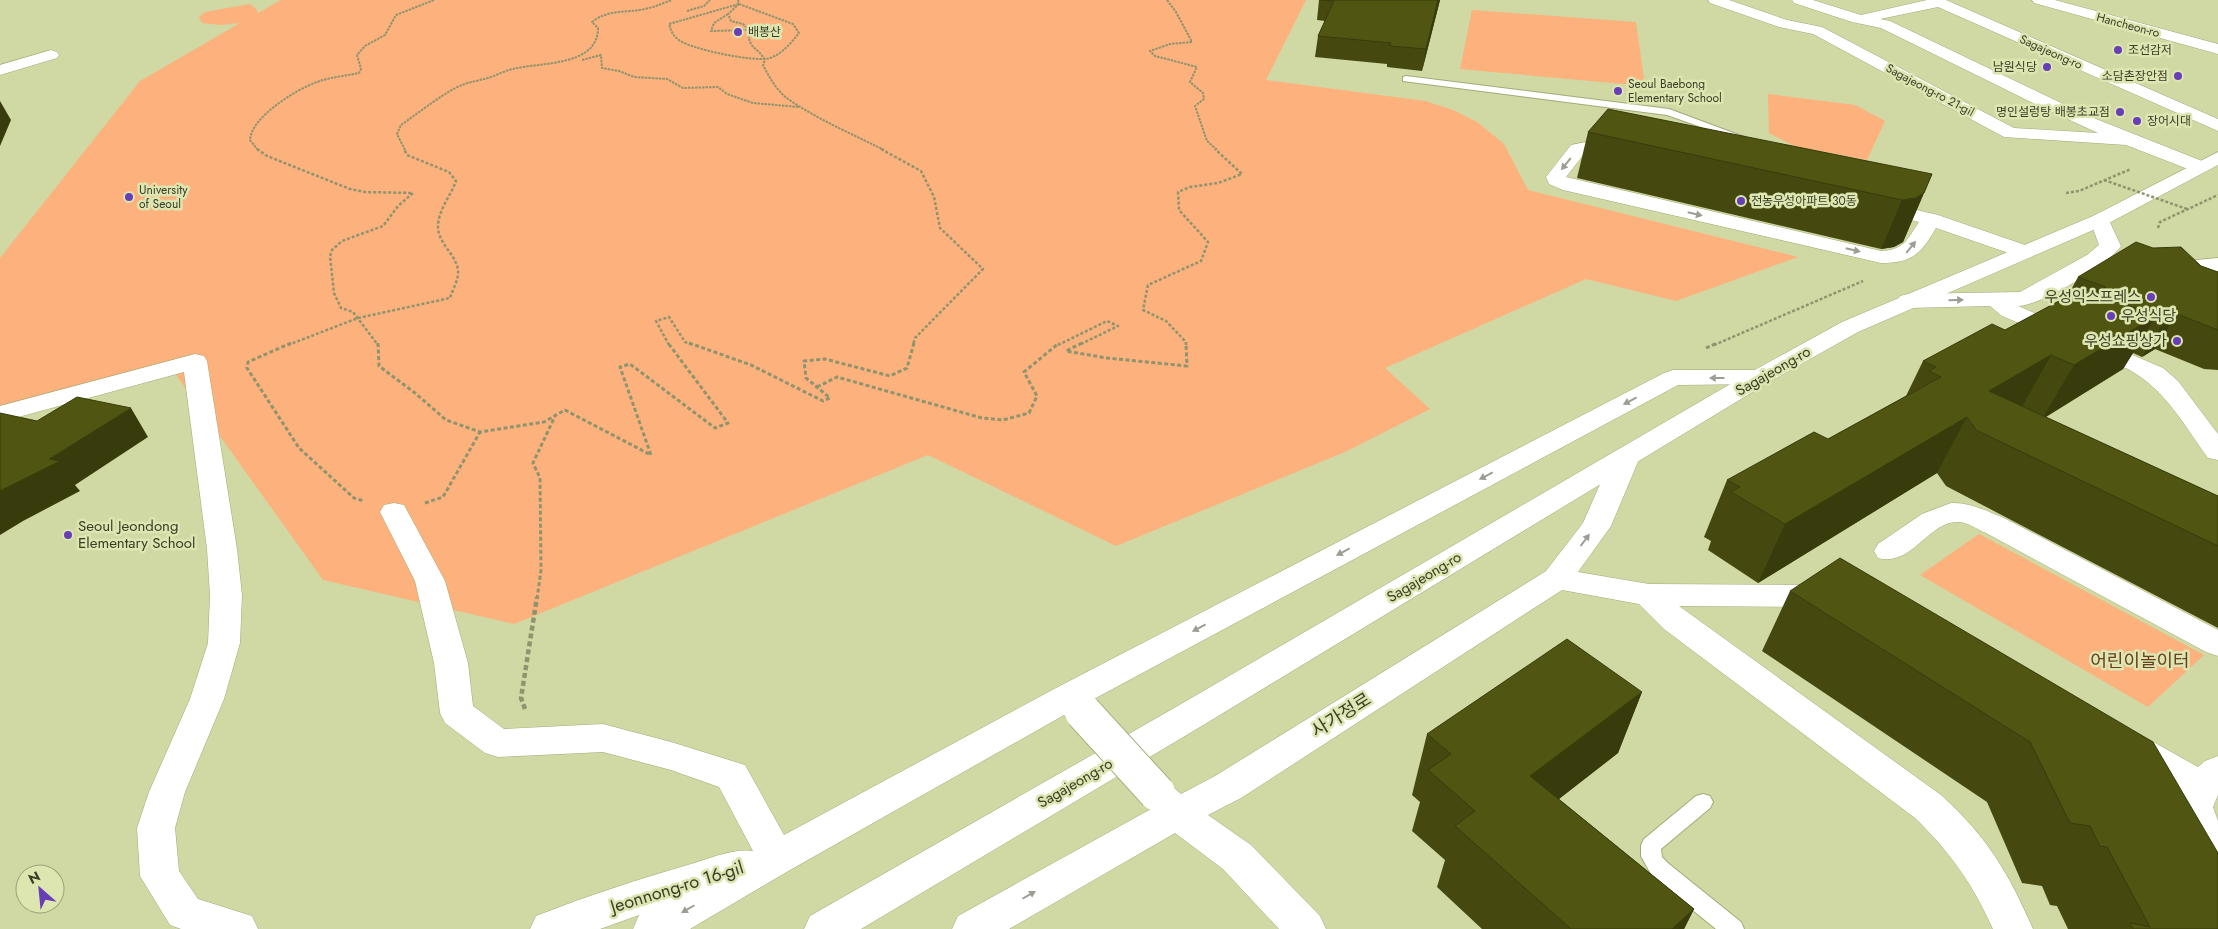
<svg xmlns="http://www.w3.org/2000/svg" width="2218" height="929" font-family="Jost,'Noto Sans KR',sans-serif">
<rect width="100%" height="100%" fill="#d0d8a3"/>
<!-- green -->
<path fill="#fdb17d" d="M281,0H1306L1266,80L1425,101L1453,110L1477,122L1504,144L1528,190L1798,257L1676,301L1586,279L1385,368L1430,409L1345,452L1116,546L928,455L514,624L323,580L174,372L0,414V258L140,81L240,23L221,25L202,23L199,17L205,12L250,4L256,9L258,13Z
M1472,10L1636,22L1645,86L1460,69Z
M1768,94L1855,105L1885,121L1867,160L1794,146L1769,133Z
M1979,534L2204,655L2148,707L1920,575Z"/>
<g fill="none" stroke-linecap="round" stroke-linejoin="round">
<!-- service casing -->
<g stroke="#a4aa77" stroke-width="2">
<path id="service" d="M1406,76L1669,109L1755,141L1750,144L1746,143L1667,115L1403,81V77Z
M1703,794L1710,796L1713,802L1710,808L1661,849L1662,857L1669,864L1741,922L1744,929H1716L1653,878L1641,856V845L1644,839L1696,796Z"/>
</g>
<!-- minor casing -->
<g stroke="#a4aa77" stroke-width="1">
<path id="minor" d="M1708,0H1729L1787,20L1822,27L2014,128L2098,133L2035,104L1881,28L1852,22L1794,3L1792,0H1813L1861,15L1927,0H1946L2218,119V131L1938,7L1880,19L1890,21L2086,115L2207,163L2209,167L2207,171L2200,173L2193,171L2126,145L2004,137L1813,34L1779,27L1710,3Z
M51,50L57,52L59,55L57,58L0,75V65Z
M1596,140L1628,147L1630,151L1628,155C1614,158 1600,151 1584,154L1566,177L1881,251C1904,250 1907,240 1919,222L1871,211L1868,207L1871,203L1878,201L1938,215L2031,247L2034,252L2031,257L2023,258L1936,228C1921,254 1912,263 1881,263L1563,190L1549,184L1546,177L1571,145Z
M2100,214L2107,216L2121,246C2108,265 2040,306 2018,306L2163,368L2178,381L2218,434V460L2208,458C2184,425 2165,389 2128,369L2002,316L1990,306L1908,308L1900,306L1897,301L1900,296L1908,294L2020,292L2087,255L2099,245L2090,220L2093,216Z
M2218,258V272L2166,277L2158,275L2155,270L2158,265L2166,263Z
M195,354L204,356L207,361L237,549L242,595L240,643L224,699L185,792L175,828L179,871L198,899L252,916L258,929H181L170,925L140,876L137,828L149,792L190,699L208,643L210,595L207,549L184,372L0,422V406Z
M1673,370H1760L1769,372L1772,377L1769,382L1760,384L1678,385L1092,700L1098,710L1093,719C1082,723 1073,724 1064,715L790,870L690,929H633L639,915L600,929H530L536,916C587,896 639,879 691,864C711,858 734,848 753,851L719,787L671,770L603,752L498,757L485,753L445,723L440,713L434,663L415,581L380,512L384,505L394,503L404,505L445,581L468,663L473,706L504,729L603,724L671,742L745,765L784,835L1056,688L1664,373Z
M1626,449L1636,451L1640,457L1611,526L1578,572L1649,584L1824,585L1835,588L1840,596L1835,604L1824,607L1679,606L1941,795C1988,838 2008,872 2033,929H1993C1973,884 1950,852 1915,818L1664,629L1639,604L1562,590L1241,798L1208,815L1251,845L1320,916L1326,929H1279L1223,869L1175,833L1009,929H952L958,916L1151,809L1146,801L1152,790C1163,786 1172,784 1181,794L1215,776L1546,571L1583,523L1612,457L1616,451Z
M1951,503C1970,502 1989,512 2006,519L2218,630V656L2206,652L1986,533C1977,529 1966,521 1957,522C1928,522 1912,567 1878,558L1874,551L1878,544L1922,514Z
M2135,735L2148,739L2198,767L2205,761L2218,756V795L2213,807L2218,821V874L2204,869L2185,834L2175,807L2181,793L2122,759L2117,749L2122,739Z"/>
</g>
<!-- secondary casing -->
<g stroke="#a4aa77" stroke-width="1">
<path id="secondary" d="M2032,0H2055L2218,44V54L2034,3Z
M2218,152V165L2107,224L1858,332L1769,382L1200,727L861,929H804L810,916L1176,707L1751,372L1842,322L2093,216Z"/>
</g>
<!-- path-far3 -->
<path stroke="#8e946d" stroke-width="2" stroke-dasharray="2.5 1" stroke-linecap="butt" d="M738,0L739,4L728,14L731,21L743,24L749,30C747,49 757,46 765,60L763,65C769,77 777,91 788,99C817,119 852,134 884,150
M1167,0L1176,12L1192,42L1170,44L1150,51L1155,56L1197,67L1190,82L1203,93L1204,99L1195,106L1207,141L1217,150
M739,4L793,24L799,33C791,43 782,54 770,58C757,63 690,49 679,40C673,36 671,31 669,24Z
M687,11L704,6L710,0
M728,14L714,23L711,31L749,30
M582,60L601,55L602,68L619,71L634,77L667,79L683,88L718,87L727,94L753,103L799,107
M258,150L250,140C251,117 297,89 317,82C331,77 345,76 359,73L361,69L357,55L365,46L385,35L396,15L434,0
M405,150L397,134L401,125C417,114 446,91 462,85C469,82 477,81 484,79C494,77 503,71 513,69C540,62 598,67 598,28L592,22C608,9 627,13 645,9C655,7 663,3 672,0"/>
<!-- path-far2 -->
<path stroke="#8e946d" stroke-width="2.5" stroke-dasharray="3 2" stroke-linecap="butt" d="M257,149L267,156L350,189L365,192L413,193L398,206L383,226L342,241L332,250L330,256L334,293L341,308L353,312L378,345
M881,149L921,171L934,197L940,228L983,269L915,338L913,345
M2066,193L2079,191L2131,169
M2158,228L2160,222L2218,195
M288,345L358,318L450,298C452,291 457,283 458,275C460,256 437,245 438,225C439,209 451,195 456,181L449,172L407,155L404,149
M669,345L656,321L669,317L685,342L693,345
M1058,345L1107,321L1118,326L1079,345
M1186,345V342L1166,321L1143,310L1148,285L1201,261L1208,242L1179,210L1178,192L1190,187L1218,183L1242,174L1215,149
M1714,345L1863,281"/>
<!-- path-far1 -->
<path stroke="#8e946d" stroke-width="3" stroke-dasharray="4 2.5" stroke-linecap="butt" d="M291,343L248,362L247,368L299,448L354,498L364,501
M378,343L379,366L415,393L446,420L480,432L544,422L565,410L651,455L620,367L630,364L715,428L728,423L668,343
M689,343L751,365L823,401L830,398L806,378L804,361L825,359L890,376L907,368L914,343
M1082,343L1066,351L1107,358L1187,366L1186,343
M1706,348L1717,343
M817,387L837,377L982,418L1003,420L1029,413L1037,396L1024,372L1059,343
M425,503L443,497L480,432
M537,599L541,570L540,478L533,463L556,414"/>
<!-- path -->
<path stroke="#8e946d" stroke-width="4.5" stroke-dasharray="5 3" stroke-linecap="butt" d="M525,709L521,698L537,597"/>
<!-- service -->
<use href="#service" fill="#fff" fill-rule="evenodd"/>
<!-- minor -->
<use href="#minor" fill="#fff" fill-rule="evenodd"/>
<!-- secondary -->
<use href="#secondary" fill="#fff" fill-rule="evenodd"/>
<!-- minor-bridge casing -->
<g stroke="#a4aa77" stroke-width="38" stroke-linecap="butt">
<path id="minor-bridge" d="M1083,712L1157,793"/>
</g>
<!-- path-bridge -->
<path stroke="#8e946d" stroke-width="2.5" stroke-dasharray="3 2" stroke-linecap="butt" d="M2104,180L2187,209"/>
<!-- minor-bridge -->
<use href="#minor-bridge" stroke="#fff" stroke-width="36"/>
</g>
<!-- wall -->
<path fill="#45490f" d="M1319,0H1440L1422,71L1387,67V64L1315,57L1318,36L1325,21L1317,20Z
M1588,132L1932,174L1903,242L1894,247L1881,249L1577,178Z
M2201,266L2218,272V370L2204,369L2155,349L2142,357L2133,353L2123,369L2046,417L2218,496V628L1946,486L1937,473L1758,583L1708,550L1711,541L1704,537L1727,480L1828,439L1906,396L1923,361L2005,330L2067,297L2078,277Z
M1790,591L2153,742L2218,929H2068L2057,906L2050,905L2042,886L2022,883L1987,802L1762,651Z
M1642,692L1618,753L1559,799L1694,909L1684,929H1482L1437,887L1445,860L1412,831L1420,802L1412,795L1427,734Z"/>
<!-- shaded-wall -->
<path fill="#383c0c" d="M1438,0H1440L1422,71L1426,49Z
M0,101L11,120L0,146Z
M1924,193L1903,242L1894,247L1881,249L1902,200Z
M2177,314L2155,349L2142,357L2164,322Z
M2156,316L2123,369L2042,419L2074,365Z
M2051,355L2021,409L1989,391Z
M131,408L148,437L75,485L80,491L23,521L0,535V491L49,459Z
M1967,417L1937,473L1758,583L1785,524Z
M1642,692L1618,753L1510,837L1530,776Z
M1694,909L1684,929H1672Z"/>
<!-- building -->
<path fill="#505511" stroke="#383c0c" d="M1321,0H1438L1426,49L1390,46L1391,43L1318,36L1334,1Z
M1608,109L1932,174L1924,193L1916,198L1902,200L1588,132Z
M2136,242L2153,248L2181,247L2201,266L2218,272V330L2177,314L2164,322L2154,318L2156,316L2096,293L2106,287L2078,277Z
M2083,288L2156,316L2074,365L2051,355L1989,391L2218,496V546L1976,430L1967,417L1785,524L1731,492L1740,487L1727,480L1814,432L1828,439L1941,377L1929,371L1936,367L1923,361L1992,324L2005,330Z
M77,397L131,408L49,459L60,461L0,491V413L37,421Z
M1840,558L2153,742L2218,853V929H2133L2130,923L2150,927L2107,847L2100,846L2090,826L2070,823L2030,742L1790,591Z
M1567,639L1642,692L1530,776L1694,909L1672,929H1571L1455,826L1475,811L1428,770L1451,754L1427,734Z"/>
<!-- one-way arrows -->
<defs><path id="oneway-solid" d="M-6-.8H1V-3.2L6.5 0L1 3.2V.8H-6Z" transform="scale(1.25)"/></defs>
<g fill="#9c9e94">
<use href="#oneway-solid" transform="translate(1566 164) rotate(129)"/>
<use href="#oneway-solid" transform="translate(1695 214) rotate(13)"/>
<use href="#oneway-solid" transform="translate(1911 247) rotate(-51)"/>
<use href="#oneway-solid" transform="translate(1853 250) rotate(13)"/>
<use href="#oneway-solid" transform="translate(1956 300) rotate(-1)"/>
<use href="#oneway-solid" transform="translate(1717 378) rotate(180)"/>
<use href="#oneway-solid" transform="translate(1630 401) rotate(152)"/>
<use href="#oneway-solid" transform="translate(1486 476) rotate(152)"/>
<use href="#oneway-solid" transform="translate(1585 540) rotate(-54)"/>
<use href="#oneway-solid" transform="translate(1343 552) rotate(152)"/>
<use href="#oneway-solid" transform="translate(1199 628) rotate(152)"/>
<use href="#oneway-solid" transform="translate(1029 895) rotate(-30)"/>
<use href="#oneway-solid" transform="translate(688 909) rotate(150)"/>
</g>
<!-- markers -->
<g fill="#673eb6" stroke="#dde5b0" stroke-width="2">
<circle cx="738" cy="32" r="5"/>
<circle cx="2118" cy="50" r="5"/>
<circle cx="2047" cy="67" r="5"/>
<circle cx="2178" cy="76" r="5"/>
<circle cx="1618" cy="91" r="5"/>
<circle cx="2120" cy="112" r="5"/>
<circle cx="2137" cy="121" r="5"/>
<circle cx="129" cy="197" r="5"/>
<circle cx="1741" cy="201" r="5"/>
<circle cx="2151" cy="297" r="5"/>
<circle cx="2111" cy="316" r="5"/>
<circle cx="2177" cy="341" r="5"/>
<circle cx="68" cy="535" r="5"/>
</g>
<g text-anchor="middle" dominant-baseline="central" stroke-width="5" stroke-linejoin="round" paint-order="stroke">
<!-- far-street labels -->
<g font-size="12" fill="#3a3d28" stroke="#dde5b0">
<text transform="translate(2128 25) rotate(15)">Hancheon-ro</text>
<text transform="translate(2051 52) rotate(24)">Sagajeong-ro</text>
<text transform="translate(1930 90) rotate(28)">Sagajeong-ro 21-gil</text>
</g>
<!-- far-poi labels -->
<g font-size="12" fill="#3a3d28" stroke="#dde5b0" text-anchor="start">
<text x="748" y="32">배봉산</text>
<text x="2128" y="50">조선감저</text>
<text x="2037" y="67" text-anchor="end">남원식당</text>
<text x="2168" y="76" text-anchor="end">소담촌장안점</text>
<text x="1628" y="84">Seoul Baebong<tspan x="1628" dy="14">Elementary School</tspan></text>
<text x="2110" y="112" text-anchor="end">명인설렁탕 배봉초교점</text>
<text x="2147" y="121">장어시대</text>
<text x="139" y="190">University<tspan x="139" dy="14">of Seoul</tspan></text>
<text x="1751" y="201">전농우성아파트 30동</text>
</g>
<!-- poi labels -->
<g font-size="15" fill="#3a3d28" stroke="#dde5b0" text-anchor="end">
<text x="2141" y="297">우성익스프레스</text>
<text x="2121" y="316" text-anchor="start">우성식당</text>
<text x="2167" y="341">우성쇼핑상가</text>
<text x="78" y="526" text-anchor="start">Seoul Jeondong<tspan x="78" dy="17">Elementary School</tspan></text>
</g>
<!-- street labels -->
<g font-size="15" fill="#3a3d28" stroke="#dde5b0">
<text transform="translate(1773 371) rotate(-30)">Sagajeong-ro</text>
<text transform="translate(1424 577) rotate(-31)">Sagajeong-ro</text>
<text transform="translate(1075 783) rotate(-30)">Sagajeong-ro</text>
</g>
<!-- near-park labels -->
<g font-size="18" fill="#683f22" stroke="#dde5b0">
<text x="2140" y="661">어린이놀이터</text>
</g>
<!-- near-street labels -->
<g font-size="18" fill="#3a3d28" stroke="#dde5b0">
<text transform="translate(1341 715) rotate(-32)">사가정로</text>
<text transform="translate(677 887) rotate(-17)">Jeonnong-ro 16-gil</text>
</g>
</g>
<!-- north arrow -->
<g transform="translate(40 889) rotate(333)"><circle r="24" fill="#dde5b0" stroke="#9ca27a"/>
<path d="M0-4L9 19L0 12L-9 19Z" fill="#673eb6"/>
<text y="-8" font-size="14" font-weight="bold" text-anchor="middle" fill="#3a3d28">N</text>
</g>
</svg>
